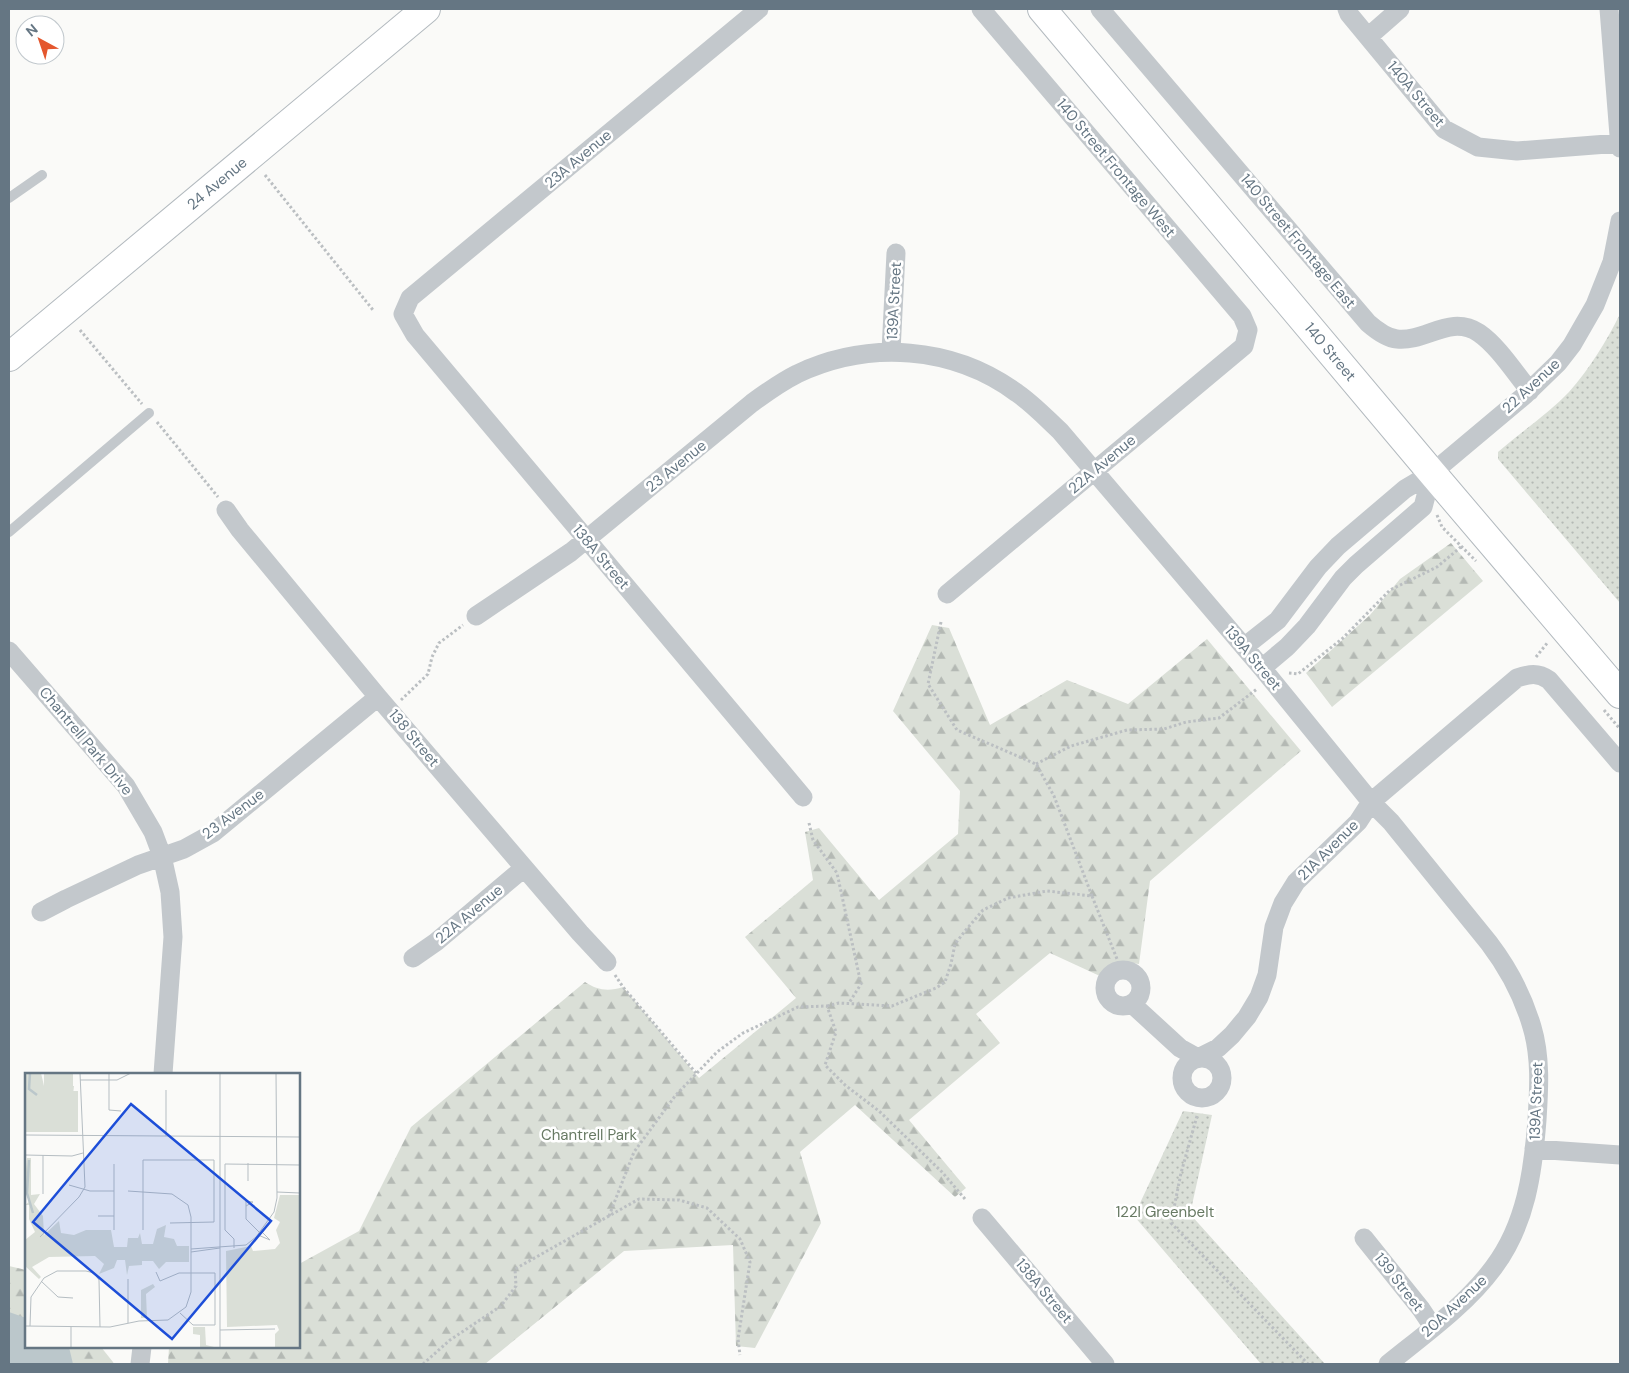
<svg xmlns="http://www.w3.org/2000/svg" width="1629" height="1373" font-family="'DM Sans',sans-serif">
<defs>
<pattern id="forest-firs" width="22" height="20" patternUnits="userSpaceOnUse" patternTransform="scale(1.25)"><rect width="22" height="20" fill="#dadfd7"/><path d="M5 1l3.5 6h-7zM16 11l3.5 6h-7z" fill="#b4b9b4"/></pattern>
<pattern id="park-dots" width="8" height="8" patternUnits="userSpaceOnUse" patternTransform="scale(1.25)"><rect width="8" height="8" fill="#dadfd7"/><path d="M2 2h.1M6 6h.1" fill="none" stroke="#b4b9b4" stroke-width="1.8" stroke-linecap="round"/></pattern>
</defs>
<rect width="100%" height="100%" fill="#fafaf8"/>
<!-- forest -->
<path fill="url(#forest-firs)" d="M1451,543L1483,581L1332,707L1306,673L1370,615L1400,579Z
M932,625L949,628L990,725L1067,680L1128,704L1207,639L1301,751L1150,881L1139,964C1123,962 1112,966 1102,977L1050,953L976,1014L1000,1043L909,1120L966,1188L955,1197L855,1105L800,1152L821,1223L755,1348L736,1346L733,1245L624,1251L485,1364H168L169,1347H299V1264L359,1231L411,1127L585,982C597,990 608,992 623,987L699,1078L796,998L745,937L813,880L805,832L819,828L879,900L958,834L960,791L893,711Z
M9,1266L26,1270V1347H101L113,1362L114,1364H9Z"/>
<!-- park -->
<path fill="url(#park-dots)" d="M1620,314V603L1498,459V452C1520,433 1550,412 1569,392C1590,368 1606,342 1620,314Z
M1183,1111L1212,1115L1190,1214L1325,1364H1261L1134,1216Z"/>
<!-- water -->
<path fill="#bbc7cb" d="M9,1312L26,1318V1347H69L73,1364H9Z"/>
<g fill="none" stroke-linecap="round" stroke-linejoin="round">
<!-- secondary casing -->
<g stroke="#b3babf" stroke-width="30">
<g id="secondary">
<path id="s1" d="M1042,9L1432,473L1620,694"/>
<path id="s2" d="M9,357L426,9"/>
</g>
</g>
<!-- path -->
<path stroke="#bbbfc2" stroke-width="3" stroke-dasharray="2.5 2.5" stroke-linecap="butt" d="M265,175L373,310
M80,330L142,404
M157,422L218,497
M1437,515L1442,527L1476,561
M941,622L928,684L957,730L1036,764L1054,796L1092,896
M1536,657L1548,642
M1289,673L1298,674L1343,638L1390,590L1437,567L1462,546
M401,700L428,674L432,657L439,643L463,625
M1604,710L1620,729
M1036,764L1071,746L1127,730L1164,729L1186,722L1219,718L1257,689
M809,823L813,840L837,873L861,984L849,1003
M615,975L623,987L696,1073
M827,1006L839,1003L892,1006L936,988L945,982L951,964L955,944L965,931L983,910L1008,898L1047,891L1092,896L1117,959
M1197,1116L1181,1173L1171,1223L1308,1364
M609,1216L634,1152L675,1096L717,1052L743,1033L798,1007L827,1006L836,1032L825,1065L845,1085L879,1111L942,1172L965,1199
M423,1364L450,1340L501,1306L516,1286L515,1269L639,1199L679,1200L707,1208L740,1239L750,1262L738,1339L740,1355"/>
<!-- service -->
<path stroke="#c3c8cc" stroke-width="10" d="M9,198L42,175
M9,532L149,413"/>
<!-- minor -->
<path stroke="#c3c8cc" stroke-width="19" d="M759,9L410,298L403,314L415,335L803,797
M1100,9L1368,323C1376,330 1386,338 1397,339C1426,342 1450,314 1479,333C1498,346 1515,373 1530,391
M1347,9L1349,14L1368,37
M1400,9L1368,37L1444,129L1478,147L1517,151L1620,143
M1609,9L1620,148
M891,351L896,253
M226,510L240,530L378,697L580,933L607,962
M947,594L1244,346L1248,330L1242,316L981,9
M476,616L571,552L752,403C767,392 781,382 797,374C869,340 953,346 1017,393C1033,404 1046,418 1060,431L1262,668L1371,802L1391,822L1489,943C1508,968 1523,996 1532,1027C1541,1057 1539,1089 1537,1120C1533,1172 1526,1224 1494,1267C1466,1305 1425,1334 1388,1364
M1244,647L1278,620L1318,567L1338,546L1405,489L1432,473L1525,395L1558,363L1572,345L1595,305L1612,262L1620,221
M9,651L126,786L153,832L162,856L170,892L173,937L163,1074
M1262,668L1287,647L1307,626L1343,578L1356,565L1423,507L1432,473
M41,912L66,899L138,865L184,849L213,833L378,697
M413,958L436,942L524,868
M1105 988a18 18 0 1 1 36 0a18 18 0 1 1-36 0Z
M1132,1004L1180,1048L1198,1058L1218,1048L1232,1035L1247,1017L1259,997L1267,975L1274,927L1283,903L1296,882L1358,822L1371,802L1517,678C1529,674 1538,672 1549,680L1620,763
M1182 1078a20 20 0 1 1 40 0a20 20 0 1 1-40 0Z
M1534,1149L1620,1155
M982,1218L1105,1364
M1364,1238L1421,1309L1433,1327
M140,1364L142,1347"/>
<!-- secondary -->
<use href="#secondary" stroke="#fff" stroke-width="28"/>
</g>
<g text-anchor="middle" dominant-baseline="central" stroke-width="5" stroke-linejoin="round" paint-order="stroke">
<!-- street labels -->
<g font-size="15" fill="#657683" stroke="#fff">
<text transform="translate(1416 94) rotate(50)">140A Street</text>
<text transform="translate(578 159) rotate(-40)">23A Avenue</text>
<text transform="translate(1116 168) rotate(50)">140 Street Frontage West</text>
<text stroke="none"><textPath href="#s2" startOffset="271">24 Avenue</textPath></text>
<text transform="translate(1298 241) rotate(50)">140 Street Frontage East</text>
<text transform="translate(894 301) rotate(-87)">139A Street</text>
<text stroke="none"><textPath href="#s1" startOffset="448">140 Street</textPath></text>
<text transform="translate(1531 386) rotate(-43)">22 Avenue</text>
<text transform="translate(1102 464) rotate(-40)">22A Avenue</text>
<text transform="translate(676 466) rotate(-39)">23 Avenue</text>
<text transform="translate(601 557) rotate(50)">138A Street</text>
<text transform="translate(1253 658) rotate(50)">139A Street</text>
<text transform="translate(414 738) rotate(50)">138 Street</text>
<text transform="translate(86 741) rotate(50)">Chantrell Park Drive</text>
<text transform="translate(233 814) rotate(-37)">23 Avenue</text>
<text transform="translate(1328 850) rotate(-45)">21A Avenue</text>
<text transform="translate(469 914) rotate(-40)">22A Avenue</text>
<text transform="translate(1536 1101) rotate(-88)">139A Street</text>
<text transform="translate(1399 1282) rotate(52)">139 Street</text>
<text transform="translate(1044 1291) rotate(50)">138A Street</text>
<text transform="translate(1454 1306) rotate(-43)">20A Avenue</text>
</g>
<!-- park labels -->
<g font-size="15" fill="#687a64" stroke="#fff">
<text x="589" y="1135">Chantrell Park</text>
<text x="1165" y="1212">122l Greenbelt</text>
</g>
</g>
<!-- overview -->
<g transform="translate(25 1073)">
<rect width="275" height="275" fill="#fafaf8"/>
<path d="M0,0H16L19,13H49L44,59H1ZM2,85H6V122L15,121L9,131L18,143L19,162L34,148L36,160L49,162L61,157H86L89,174H102L103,165H113L115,160L117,171H128L132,156L141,152L139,164L149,166L152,173H164V189H141L134,196L128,188H117V192L104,193L102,202L100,187H92L89,195L74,201L79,191L70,183L24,184L7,194L16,204L14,206L0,193V167L10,159L4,146V132H0L4,129L0,107Z" fill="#dadfd7"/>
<path d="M2,18H53V59H2ZM255,122H275V275H250V261L254,257L252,252L202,254L201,178L226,173L228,178L250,176L255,170L251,157L255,149L249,145ZM128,211L130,214L121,221L122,245H116V217ZM168,254H180L181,272L193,275H175V262L168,261Z" fill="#dadfd7"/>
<path d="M19,0H48V13H19Z" fill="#dadfd7"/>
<path fill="none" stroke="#bbc7cb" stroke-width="2.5" d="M5,0L4,16L12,22M4,87L2,120L8,140"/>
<path fill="none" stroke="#b5bdc2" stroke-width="1" d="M84,0V37L96,38M195,0V275M55,7H92L106,0M141,17V63M0,62L275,64M0,82L47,83L58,80M18,82V121M89,91V157M223,108V90M44,112L65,118H89M252,119L275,120M221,133V128L228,129L221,133V146L235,160M73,143H89M118,157V87H189V149L145,150M233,162L245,167L236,158M15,164L54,124L60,114L55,0M209,175V166L200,157V91L275,92M166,176L221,172L231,164L249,139L252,125L251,0M166,179L195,175M131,199L135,208L154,200H190V252H168L155,240M103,206V250M16,208L33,224L48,225M0,253L85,254L114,248L143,247L161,234L166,219V144L163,132L147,121L103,118M5,253L6,224L19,205L32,198H61L69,200L74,207L75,254M195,257L250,256M46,275V254"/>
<path fill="#1d4ed8" fill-opacity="0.15" stroke="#1d4ed8" stroke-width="2.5" d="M106,31L246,148L147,266L8,149Z"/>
<rect width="275" height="275" fill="none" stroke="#657683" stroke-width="2.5"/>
</g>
<!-- border -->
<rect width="1629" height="1373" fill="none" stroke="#657683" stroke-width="20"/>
<!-- north arrow -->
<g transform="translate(40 40) rotate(320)"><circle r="24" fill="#ffffff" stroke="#c1c8cd"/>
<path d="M0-4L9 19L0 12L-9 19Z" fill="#e4572e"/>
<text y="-8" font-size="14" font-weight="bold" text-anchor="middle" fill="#657683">N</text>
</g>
</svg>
